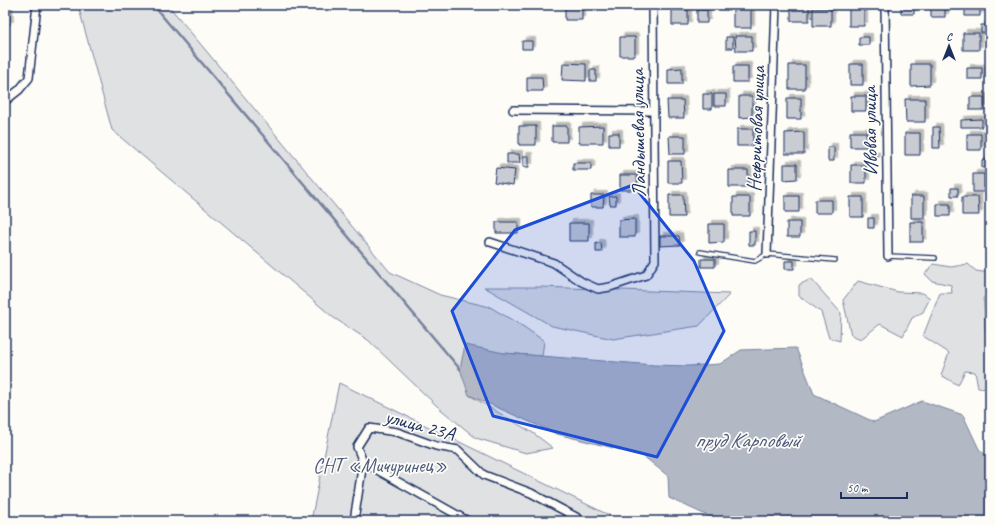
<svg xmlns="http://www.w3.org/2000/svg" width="995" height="526" font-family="Caveat,sans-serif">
<defs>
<filter id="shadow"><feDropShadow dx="3.5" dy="-3.5" stdDeviation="0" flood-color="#0004"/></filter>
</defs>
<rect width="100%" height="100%" fill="#fdfcf7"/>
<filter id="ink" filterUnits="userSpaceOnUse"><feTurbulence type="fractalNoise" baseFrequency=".025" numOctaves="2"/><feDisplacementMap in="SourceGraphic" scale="8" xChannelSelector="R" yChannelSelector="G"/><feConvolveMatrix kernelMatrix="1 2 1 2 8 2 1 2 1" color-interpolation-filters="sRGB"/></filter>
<g filter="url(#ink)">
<!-- green -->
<path fill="#e0e1e3" stroke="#7e88a0" d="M78,5H168L390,272L440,295L490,307L524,327L544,341L542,356L504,353L469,395L533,433L553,448L526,453L476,438L438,407L368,340L334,318L112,130Z
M933,264L951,267L968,264L976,271L990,273V294L983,298C986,313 983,328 988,343L990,344V389L978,388L975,372L965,371L958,385L941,375L949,353L923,336L940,293H952L951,285L932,281L925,274Z
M811,279L841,313L840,341L829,338L821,312L799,296V285Z
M858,281L898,292L923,293L930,298L923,312L912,318L903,336L880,324L861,339L851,335L843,300Z
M484,287H541L730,294L699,326L613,339L552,326Z
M339,383L621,521H311Z"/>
<!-- water -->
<path fill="#b3b8c5" stroke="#76819c" d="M465,345L504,353L654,365L689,366L720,364L741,350L796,348L814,394L874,422L922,401L963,415L979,449L990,459V521H719L669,498L668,476L642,455L557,434L469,395L460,369Z"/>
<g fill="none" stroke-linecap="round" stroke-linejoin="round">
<!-- stream -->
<path stroke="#76819c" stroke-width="2.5" d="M153,5L460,369"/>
</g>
<!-- building -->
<path fill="#c9ccd3" stroke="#1b2f5e" filter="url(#shadow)" d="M733,5H751V28H733Z
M791,5H809V21H791Z
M901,5H914V14H901Z
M582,6V20H565V7Z
M931,6H945V17H931Z
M849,7H864V26H849Z
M965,7H980V16H965Z
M5,8H9L10,25H5Z
M813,8H831V26H813Z
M672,10H688V25H672Z
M697,10H707V23H697Z
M981,25H986V33H981Z
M963,33H979V50H963Z
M735,36H752V51H736Z
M620,37H635V56H620Z
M726,37H733V48H726Z
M859,37H869V45H859Z
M522,41H532V49H522Z
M563,63L586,64V81L562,80Z
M850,64H863V85H850Z
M911,64H930V85L911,86Z
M789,65H805V89H789Z
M733,66H748V82H733Z
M682,68V84H668V69Z
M967,68H982V79H967Z
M590,70H596V81H590Z
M527,77H542L543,91H527Z
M703,94H712V109H703Z
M714,94H726V106H714Z
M739,96H752V117L739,118Z
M851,96H866V111H851Z
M970,97H984V110H970Z
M787,98H801V119H787Z
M905,99H925V122H906Z
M667,100H683L684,118H668Z
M982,119V127H961V120Z
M519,126H536V145H519Z
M552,126H567V142H552Z
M603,126V143H579V127Z
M933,127H939L940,148H933Z
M737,129H753V146H737Z
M804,132V154H785V133Z
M850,132H866L867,147H850Z
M609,133H619V146H609Z
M905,133H920V155H905Z
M967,134H981V150H967Z
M669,136H685V154H670Z
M828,147H834V161H828Z
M507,154H519L520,163H507Z
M865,155H876V161H865Z
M523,156H529V167H523Z
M982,160H990V168H982Z
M668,161H681L682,183H668Z
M573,163H591V170H573Z
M784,164H797V179L784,180Z
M851,165H866V183H851Z
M496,168L515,170L513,185L494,182Z
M729,170H748V187H729Z
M973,174H984V192H973Z
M620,175H637L638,190H620Z
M951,188H958V196H951Z
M591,195H604L603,207H591Z
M669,195H683L684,217H669Z
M609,196H616V205H610Z
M785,196H799V212H785Z
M911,196H924V218H911Z
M733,197H750V216H733Z
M850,197H863V217H850Z
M962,197H978L979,215H962Z
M815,200H832V213H815Z
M937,204H950V216H937Z
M868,218H874V228H868Z
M635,219V237H619V220Z
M496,222H518V233H496Z
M787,222H800V237H787Z
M910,222H923V242H910Z
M569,223H589V241H569Z
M709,224H724V242L709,243Z
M749,231H755V245H749Z
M660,236H679L680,245L660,246Z
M596,243H601L602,252H596Z
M701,259H715V267H701Z
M785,261H794V269H785Z"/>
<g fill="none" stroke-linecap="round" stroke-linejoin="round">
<!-- service casing -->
<g stroke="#1b2f5e" stroke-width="6">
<path id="service" d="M700,252L755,261L767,254L835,260
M888,256L935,258"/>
</g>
<!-- minor casing -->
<g stroke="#1b2f5e" stroke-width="10">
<path id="minor" d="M885,5L888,256
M5,101L19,90L29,78L37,5
M513,110L653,111
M490,242L554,263L582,282L598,289L610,287L646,275L655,261L653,5
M767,254L776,5
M363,462L468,521
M354,521L363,462L357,447L369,428L397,432L436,446L458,450L484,475L531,493L578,518"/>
</g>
<!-- service -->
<use href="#service" stroke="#fdfcf7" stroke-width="3.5"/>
<!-- minor -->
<use href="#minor" stroke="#fdfcf7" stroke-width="7"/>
</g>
</g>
<!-- marked area -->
<path fill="#1d4ed8" fill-opacity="0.2" stroke="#1d4ed8" stroke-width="3" stroke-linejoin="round" d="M633,185L694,261L724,331L657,457L493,416L452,311L515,230Z"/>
<g text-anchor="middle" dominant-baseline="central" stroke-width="3.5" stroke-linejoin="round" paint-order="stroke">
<!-- street labels -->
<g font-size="20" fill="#1b2f5e" stroke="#fdfcf7">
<text transform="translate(756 129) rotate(-88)">Нефритовая улица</text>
<text transform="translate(870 131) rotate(-91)">Ивовая улица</text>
<text transform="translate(638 133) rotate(-91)">Ландышевая улица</text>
<text transform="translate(420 425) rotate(15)">улица 23А</text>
</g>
<!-- park labels -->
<g font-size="20" fill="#4c5c7f" stroke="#fdfcf7">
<text x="380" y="465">СНТ «Мичуринец»</text>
</g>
<!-- water labels -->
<g font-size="21" font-style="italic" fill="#49587d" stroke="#fdfcf7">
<text x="747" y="440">пруд Карповый</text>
</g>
</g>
<!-- margin -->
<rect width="995" height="526" fill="none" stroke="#fdfcf7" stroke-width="20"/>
<rect x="10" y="10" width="975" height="506" fill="none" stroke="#1b2f5e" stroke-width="1.5" filter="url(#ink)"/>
<!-- north arrow -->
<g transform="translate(949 46)" stroke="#fdfcf7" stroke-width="3" paint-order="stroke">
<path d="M0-3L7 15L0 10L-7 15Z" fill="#1b2f5e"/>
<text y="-6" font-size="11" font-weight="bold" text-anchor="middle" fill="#1b2f5e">С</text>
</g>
<!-- scale -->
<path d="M841 492v6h66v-6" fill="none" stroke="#1b2f5e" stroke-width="2"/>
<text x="847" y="492" font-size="12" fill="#1b2f5e" stroke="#fdfcf7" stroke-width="3" paint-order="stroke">50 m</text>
</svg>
